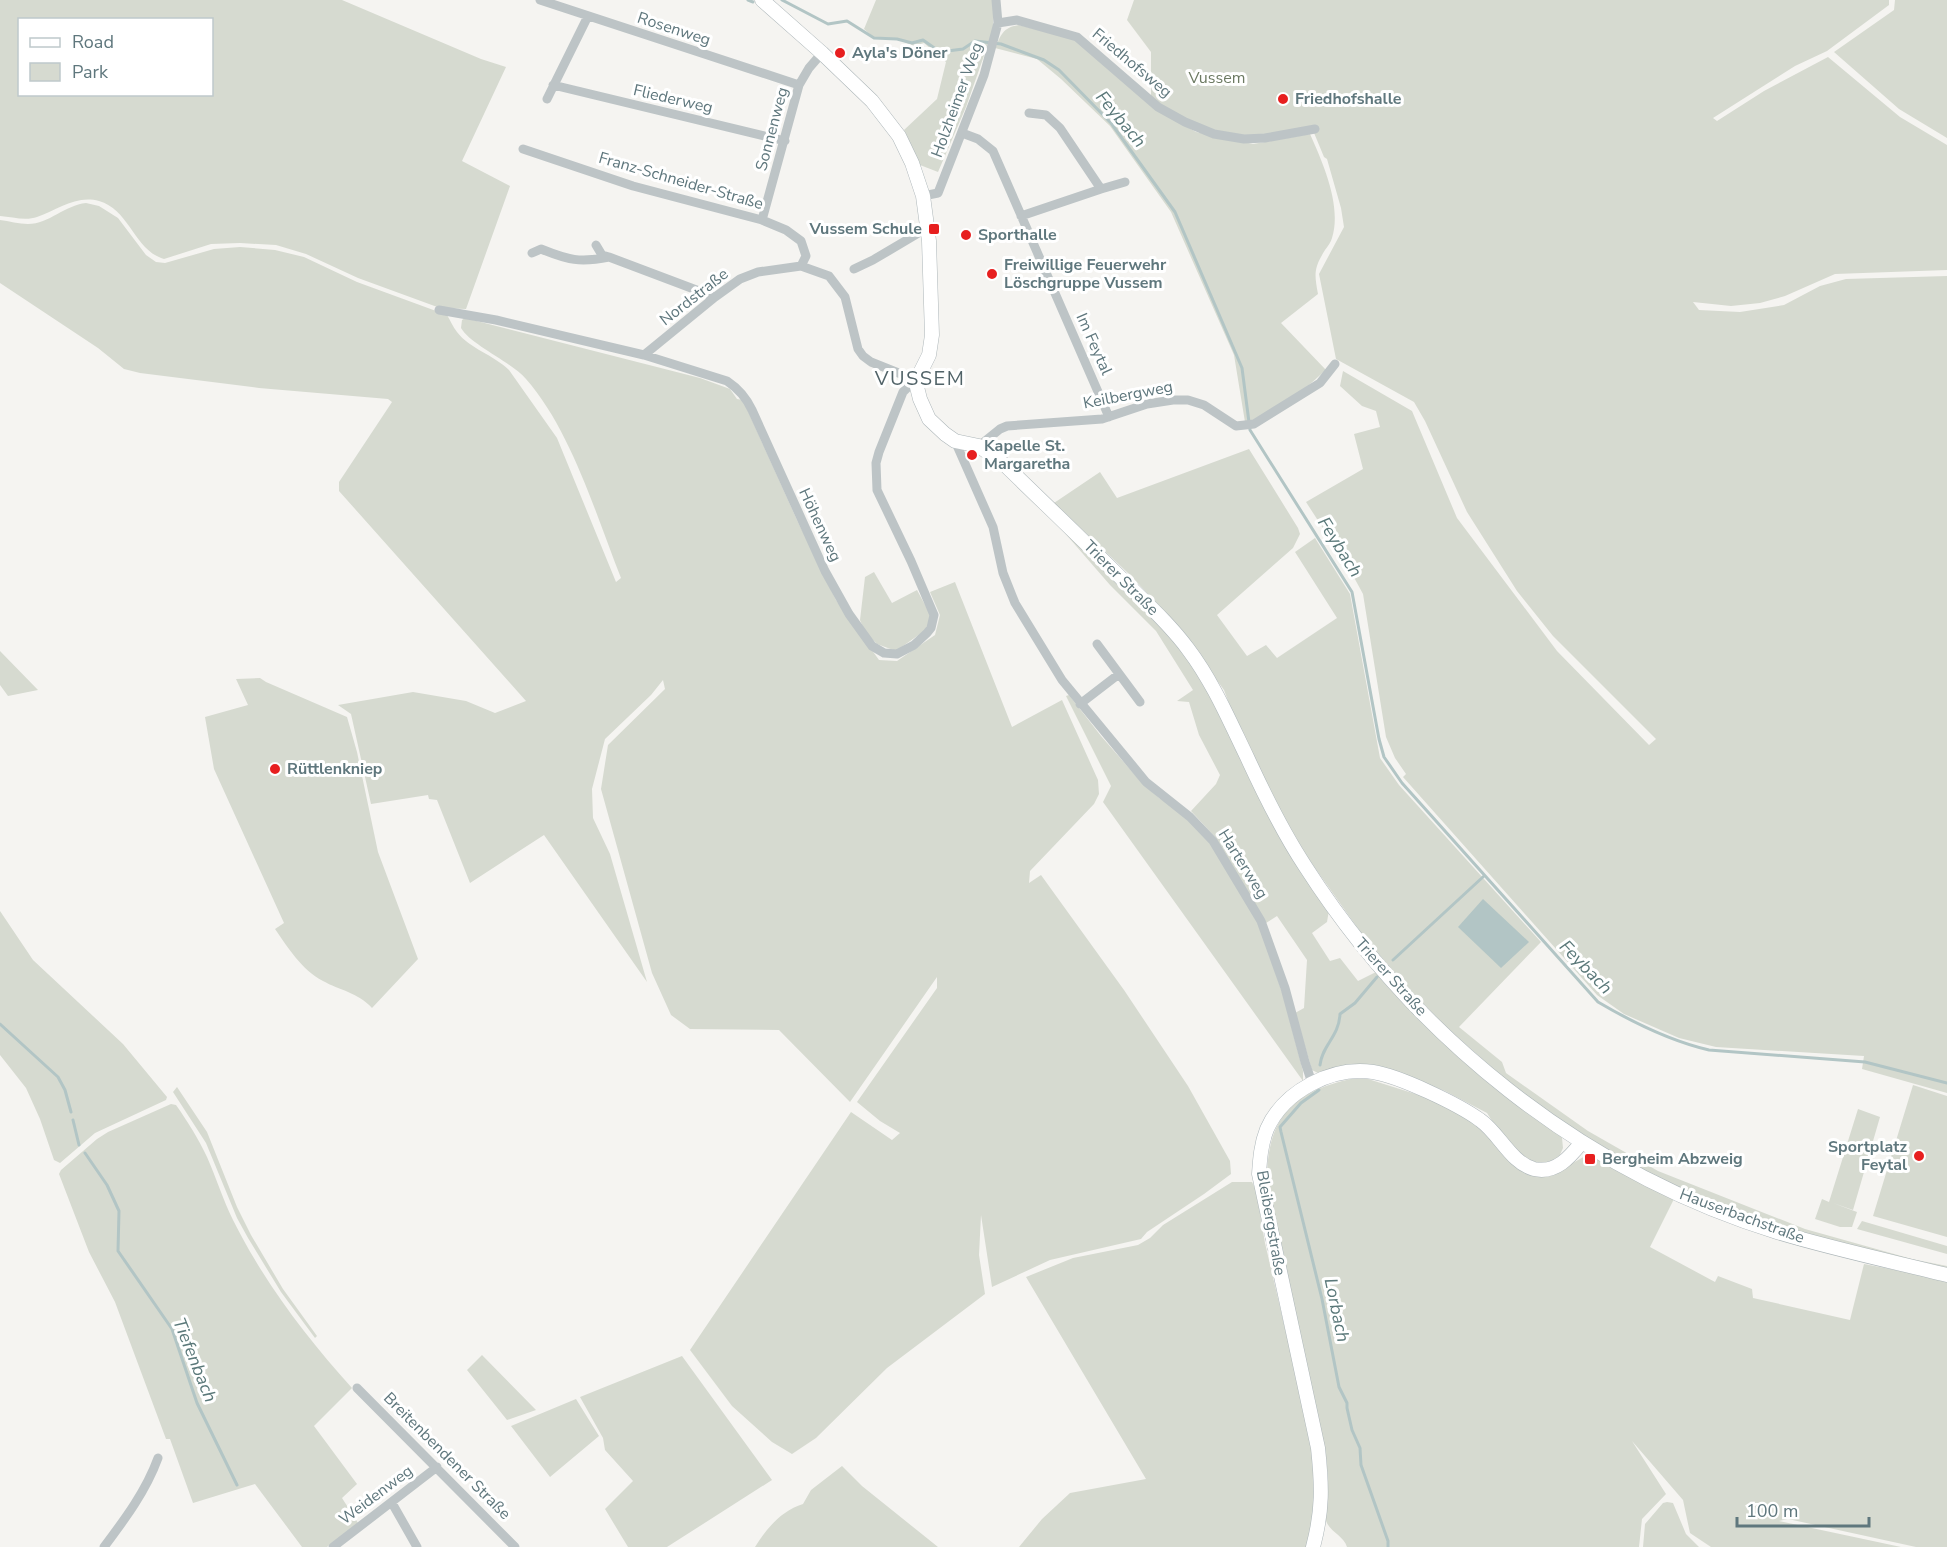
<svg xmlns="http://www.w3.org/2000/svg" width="1947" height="1547" font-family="'Nunito Sans',sans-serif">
<rect width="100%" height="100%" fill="#f5f4f1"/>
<!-- green -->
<path fill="#d6dad0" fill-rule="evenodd" d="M0,0H342L481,59L506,67L462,161L510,186L466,309L440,308L358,278L306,254L276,245L240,243L211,244L164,259C134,250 130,210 99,201C75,195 58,210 37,217C26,221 12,217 0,216ZM20,20H212V94H20Z
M876,0H993V30L966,107L938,172L920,165L904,130L937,99L946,62L924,43L914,46L897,39L874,38L864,29Z
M1134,0H1889V5L1827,51L1795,66L1713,118L1717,121L1764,91L1828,57L1900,117L1947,145V270L1835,274L1785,296L1760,303L1731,306L1693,302L1699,310L1740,312L1784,305L1820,286L1846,279L1947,276V1093L1862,1069L1864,1056L1716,1047L1679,1038L1624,1014L1597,995L1403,777L1406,774L1395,758L1386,737L1363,594L1350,570L1306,502L1363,469L1354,434L1380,427L1376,411L1362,406L1340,386L1343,371L1412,411L1457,518L1557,651L1649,745L1656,739L1553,636L1517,591L1467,512L1425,421L1414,402L1336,359L1319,274L1344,227L1341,208L1327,159L1324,157L1312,128C1294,130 1259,139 1243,137C1211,134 1174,117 1151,97V52L1127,20Z
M1895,0H1947V138L1899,109L1834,52L1894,10Z
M1019,25L1077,40L1157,109L1196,132L1253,144L1310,134C1323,163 1342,206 1332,238C1331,242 1328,246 1325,250C1314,268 1314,273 1318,294L1281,323L1326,370C1305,388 1273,420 1245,422L1234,355L1171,212L1110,126L1061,79L1037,59L995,48C1001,35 1003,27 1019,25Z
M86,203L99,206L118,218L146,255L156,262L165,263L214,249L240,247L275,250L304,257L357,282L447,315C450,320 453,327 457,332C470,349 494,355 509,370L557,438L616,582L621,578C596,515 571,430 526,379C510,361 471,345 461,328L462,320L465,318L700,378L730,389L737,399L743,400L797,520L836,600L879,660L897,661L935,635L940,615L930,592L955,582L1012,727L1062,700L1098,780L1099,794L1094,804L1030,871L1029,883L1041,875L1124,990L1188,1086L1230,1161L1231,1174L1204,1194L1147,1232L1141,1239L1050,1260L992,1287L981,1215L979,1255L985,1294L887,1368L816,1438L792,1454L772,1442L732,1406L690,1350L851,1112L892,1140L900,1133L880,1121L857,1102L937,988V977L850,1102L779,1030L690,1029L671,1015L652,973L601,789L608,745L665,689L663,680L651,695L605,739L592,789L593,818L610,854L647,982L544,835L470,883L437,800L429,799L428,795L371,804L351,714L338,705L413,692L466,701L495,713L526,701L339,491V482L392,402L388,399L259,388L140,373L124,369L98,348L0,283V220C9,221 19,224 28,224C49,224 65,205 86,203Z
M1249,449L1298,528L1300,534L1293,548L1217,615L1247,656L1266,645L1277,658L1337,618L1295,552L1315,538L1350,594L1380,758L1399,785L1541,942L1459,1027L1502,1062L1506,1073L1588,1131L1658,1171L1805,1229L1912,1259L1947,1266V1273L1807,1238L1700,1197L1648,1173L1583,1137L1535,1104L1498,1073L1446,1027L1376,954L1310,861L1277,810L1239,730L1224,690L1172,619L1129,574L1054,503L1100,472L1117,498Z
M1057,524L1188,655L1329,910L1327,922L1312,933L1330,961L1340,958L1358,981L1378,971L1559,1132L1562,1138L1563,1148L1559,1157L1550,1162H1532L1518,1153L1494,1124L1487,1113L1445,1091L1404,1075L1318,1073L1312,1070L1295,1013L1304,1008L1307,960L1277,916L1266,923L1215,837L1191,811L1216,784L1220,775L1199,735L1189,702L1177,701L1193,690L1156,631L1110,585Z
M874,572L892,603L917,590L931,616L927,629L896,651L877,644L865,632L860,620L865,577Z
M0,651L38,690L8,696L0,685Z
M260,678L266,682L347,717L357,752L378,852L418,959L372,1008C359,993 339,990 323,981C301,969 289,949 275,929L284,923L214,769L205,717L248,705L236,679Z
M1069,695L1101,736L1142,783L1159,798L1178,810L1210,842L1259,925L1283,995L1303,1071V1081L1103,802L1111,786L1066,696Z
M0,911L33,960L123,1044L167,1097L166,1100L95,1133L60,1163L54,1160L40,1119L26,1088L0,1055Z
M1351,1079H1368L1425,1097L1486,1128L1526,1174L1548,1177L1587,1155L1600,1157L1675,1197L1650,1247L1715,1282L1718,1276L1752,1289L1753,1298L1850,1320L1864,1264L1947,1280V1547H1916L1788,1519L1779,1521L1901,1547H1711L1690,1533L1683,1500L1632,1441L1666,1494L1642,1519L1639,1547H1347C1344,1536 1330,1532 1326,1521C1323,1515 1327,1505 1327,1497C1329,1479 1327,1462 1324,1444L1267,1190C1265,1124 1286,1093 1351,1079Z
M1913,1085L1947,1096V1237L1873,1216Z
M177,1087L207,1132L237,1207L251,1235L283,1289L317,1336L315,1338L281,1292L248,1238L237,1218L206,1143L173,1092Z
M171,1104L176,1105C188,1122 198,1138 207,1157C216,1177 223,1200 233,1220C264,1282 306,1337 352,1388L314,1426L357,1484L342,1498L358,1523L327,1547H302L255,1484L193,1503L170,1439H166L115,1302L89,1252L59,1174L61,1170L97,1139L108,1132Z
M1858,1109L1880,1117L1853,1210L1833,1203L1857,1212L1852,1227H1840L1815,1219L1822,1199L1829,1202Z
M1232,1182H1252L1256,1190L1265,1243L1313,1448L1317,1487L1312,1529L1307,1547H1019L1042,1519L1070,1493L1146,1479L1026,1277L1073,1258L1138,1245L1150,1238L1163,1225Z
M1862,1221L1947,1246V1254L1857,1229Z
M482,1355L536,1410L507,1420L467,1370Z
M682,1356L772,1480L667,1547H628L605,1509L633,1481L605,1450L603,1438L580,1397Z
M576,1399L599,1436L550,1477L511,1426Z
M842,1466L862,1486L938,1547H755C767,1528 781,1511 803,1504L811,1490Z
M1667,1502L1673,1503L1686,1534L1699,1547H1643L1645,1524L1663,1503Z"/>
<!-- water -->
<path fill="#b2c5c5" d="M1483,899L1529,942L1501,968L1458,927Z"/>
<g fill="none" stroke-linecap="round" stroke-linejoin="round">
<!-- stream -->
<path stroke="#b2c5c5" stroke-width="3" d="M748,0L753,2
M782,0L828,24L847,21L874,38L897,39L912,43L923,40L940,52L963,49L975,41L1001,44L1044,60L1059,70L1111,123L1175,212L1242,368L1250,430L1352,592L1379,739L1384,757L1402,783L1598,1002C1632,1022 1670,1041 1709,1050L1865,1062L1947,1083
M1393,960L1484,876
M0,1024L58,1077L65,1090L71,1112
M1320,1065C1322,1045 1339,1037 1340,1014L1355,1003L1377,977
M1319,1090L1301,1103L1280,1127L1281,1132L1322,1299L1339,1387L1347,1403V1408L1352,1430L1360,1448L1361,1465L1388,1541V1547
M73,1120L79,1145
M85,1153L107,1185L119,1211L118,1251L172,1329L197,1403L237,1485"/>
<!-- secondary casing -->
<g stroke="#adb6b9" stroke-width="15">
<path id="secondary" d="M762,0L822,53L872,101L899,136L912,163L923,196L929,241L932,335L929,355L918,377L917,387L920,399L929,419L945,434L955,441L979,446L1005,465C1044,503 1083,540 1121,578C1144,601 1169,623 1188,649C1213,682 1229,720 1247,757C1264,794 1282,831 1305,866C1414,1036 1582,1172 1777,1232C1833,1249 1890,1261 1947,1275
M1313,1547C1323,1510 1322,1485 1318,1448L1259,1174C1260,1159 1261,1144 1267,1129C1284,1091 1332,1066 1373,1072C1399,1076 1458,1104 1480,1120C1499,1133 1511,1163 1534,1169C1556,1174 1570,1157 1582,1142"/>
</g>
<!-- street -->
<path stroke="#bdc4c6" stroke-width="9" d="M540,0L799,85
M998,23L1017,20L1077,37L1158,107L1185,122L1214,134L1244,139L1265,138L1315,129
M553,85L785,141
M547,99L588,16
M962,133L978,139L993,151L1109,417
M523,149L633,186L762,220L786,230L801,241L806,256L801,266
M1101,189L1125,182
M923,196L938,193L984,75L998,23L996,0
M1021,216L1101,189L1060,128L1046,115L1029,113
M762,220L799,85L809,68L822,53
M596,245L602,255L609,257
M532,253L541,249C568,260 580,263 609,257L715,297
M854,269L873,260L922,231L928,230
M439,310L496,320L644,355L727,381C739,389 746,397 752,410L825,571L849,614L872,646L884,653L897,654L914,645L927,633L931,628L934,615L911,561L877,490L876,463L879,452L903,392L912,383
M644,355L715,297L740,279L758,272L801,266L829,276L845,297L858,349L863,356L871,362L901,374L917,384
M955,441L993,527L1003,573L1015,603L1062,680L1146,782L1190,817L1213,841L1261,921L1285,988L1305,1062L1312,1083
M979,446L1000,429L1007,426L1102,419L1147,404L1173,400H1188L1204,405L1236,426L1254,424L1320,383L1335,364
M1097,644L1140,702
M1080,704L1119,674
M357,1388L515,1547
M392,1503L417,1547
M104,1547C125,1519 146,1491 158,1458
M333,1547L437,1467"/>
<!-- secondary -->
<use href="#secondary" stroke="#fff" stroke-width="14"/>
</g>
<!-- markers -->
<g fill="#e71f1f" stroke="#fff" stroke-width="2">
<circle cx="840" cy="53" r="6"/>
<circle cx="1283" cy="99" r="6"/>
<rect x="928" y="223" width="12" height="12" rx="3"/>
<circle cx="966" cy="235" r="6"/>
<circle cx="992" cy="274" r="6"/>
<circle cx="972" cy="455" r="6"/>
<circle cx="275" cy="769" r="6"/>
<circle cx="1919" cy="1156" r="6"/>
<rect x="1584" y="1153" width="12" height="12" rx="3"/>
</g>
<g text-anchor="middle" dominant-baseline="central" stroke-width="6" stroke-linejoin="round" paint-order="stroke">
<!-- street labels -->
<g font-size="16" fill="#5f777d" stroke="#fff">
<text transform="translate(674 29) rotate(18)">Rosenweg</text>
<text transform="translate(1132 63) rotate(40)">Friedhofsweg</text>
<text transform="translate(673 99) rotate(13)">Fliederweg</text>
<text transform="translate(957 100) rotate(-70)">Holzheimer Weg</text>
<text transform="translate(772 129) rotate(-75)">Sonnenweg</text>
<text transform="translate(681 181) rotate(16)">Franz-Schneider-Straße</text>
<text transform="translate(694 297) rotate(-38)">Nordstraße</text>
<text transform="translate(1094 344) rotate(66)">Im Feytal</text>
<text transform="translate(1128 395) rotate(-11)">Keilbergweg</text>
<text transform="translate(820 525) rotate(65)">Höhenweg</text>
<text transform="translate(1121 578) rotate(45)">Trierer Straße</text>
<text transform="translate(1243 864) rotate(58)">Harterweg</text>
<text transform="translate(1391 977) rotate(48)">Trierer Straße</text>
<text transform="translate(1742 1216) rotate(20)">Hauserbachstraße</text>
<text transform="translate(1271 1223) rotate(80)">Bleibergstraße</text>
<text transform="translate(447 1456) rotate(45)">Breitenbendener Straße</text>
<text transform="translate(376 1495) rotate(-37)">Weidenweg</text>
</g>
<!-- poi labels -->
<g font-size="16" font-weight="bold" fill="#5f777d" stroke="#fff" text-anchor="start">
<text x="852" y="53">Ayla's Döner</text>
<text x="1295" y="99">Friedhofshalle</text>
<text x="922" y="229" text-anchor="end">Vussem Schule</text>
<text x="978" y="235">Sporthalle</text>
<text x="1004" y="265">Freiwillige Feuerwehr<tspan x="1004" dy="18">Löschgruppe Vussem</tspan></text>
<text x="984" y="446">Kapelle St.<tspan x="984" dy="18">Margaretha</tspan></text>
<text x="287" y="769">Rüttlenkniep</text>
<text x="1907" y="1147" text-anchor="end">Sportplatz<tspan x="1907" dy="18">Feytal</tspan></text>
<text x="1602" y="1159">Bergheim Abzweig</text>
</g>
<!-- park labels -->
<g font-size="16" fill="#6c7a62" stroke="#fff">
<text x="1217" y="78">Vussem</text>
</g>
<!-- water labels -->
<g font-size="18" font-style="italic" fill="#5a7879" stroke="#fff">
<text transform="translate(1121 119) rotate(50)">Feybach</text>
<text transform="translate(1340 547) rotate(58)">Feybach</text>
<text transform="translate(1586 967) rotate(46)">Feybach</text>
<text transform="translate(1337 1310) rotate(78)">Lorbach</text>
<text transform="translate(195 1360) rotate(68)">Tiefenbach</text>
</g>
<!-- quarter labels -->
<g font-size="20" letter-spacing="1.5" fill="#516368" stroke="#fff">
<text x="920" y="378">VUSSEM</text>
</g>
</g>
<!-- legend -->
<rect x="18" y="18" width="195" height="78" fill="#ffffff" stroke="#bfc9cb" stroke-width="1.5"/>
<rect x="30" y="38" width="30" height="9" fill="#ffffff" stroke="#bfc9cb" stroke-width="1.5"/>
<text x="72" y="48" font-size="18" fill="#5f777d">Road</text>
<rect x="30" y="63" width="30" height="18" fill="#d6dad0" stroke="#bfc9cb" stroke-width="1.5"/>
<text x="72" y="78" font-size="18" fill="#5f777d">Park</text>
<!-- scale -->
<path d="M1737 1517v9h132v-9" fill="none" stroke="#5f777d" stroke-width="3"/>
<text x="1746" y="1517" font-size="18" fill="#5f777d" stroke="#ffffff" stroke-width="4.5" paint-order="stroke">100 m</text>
</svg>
